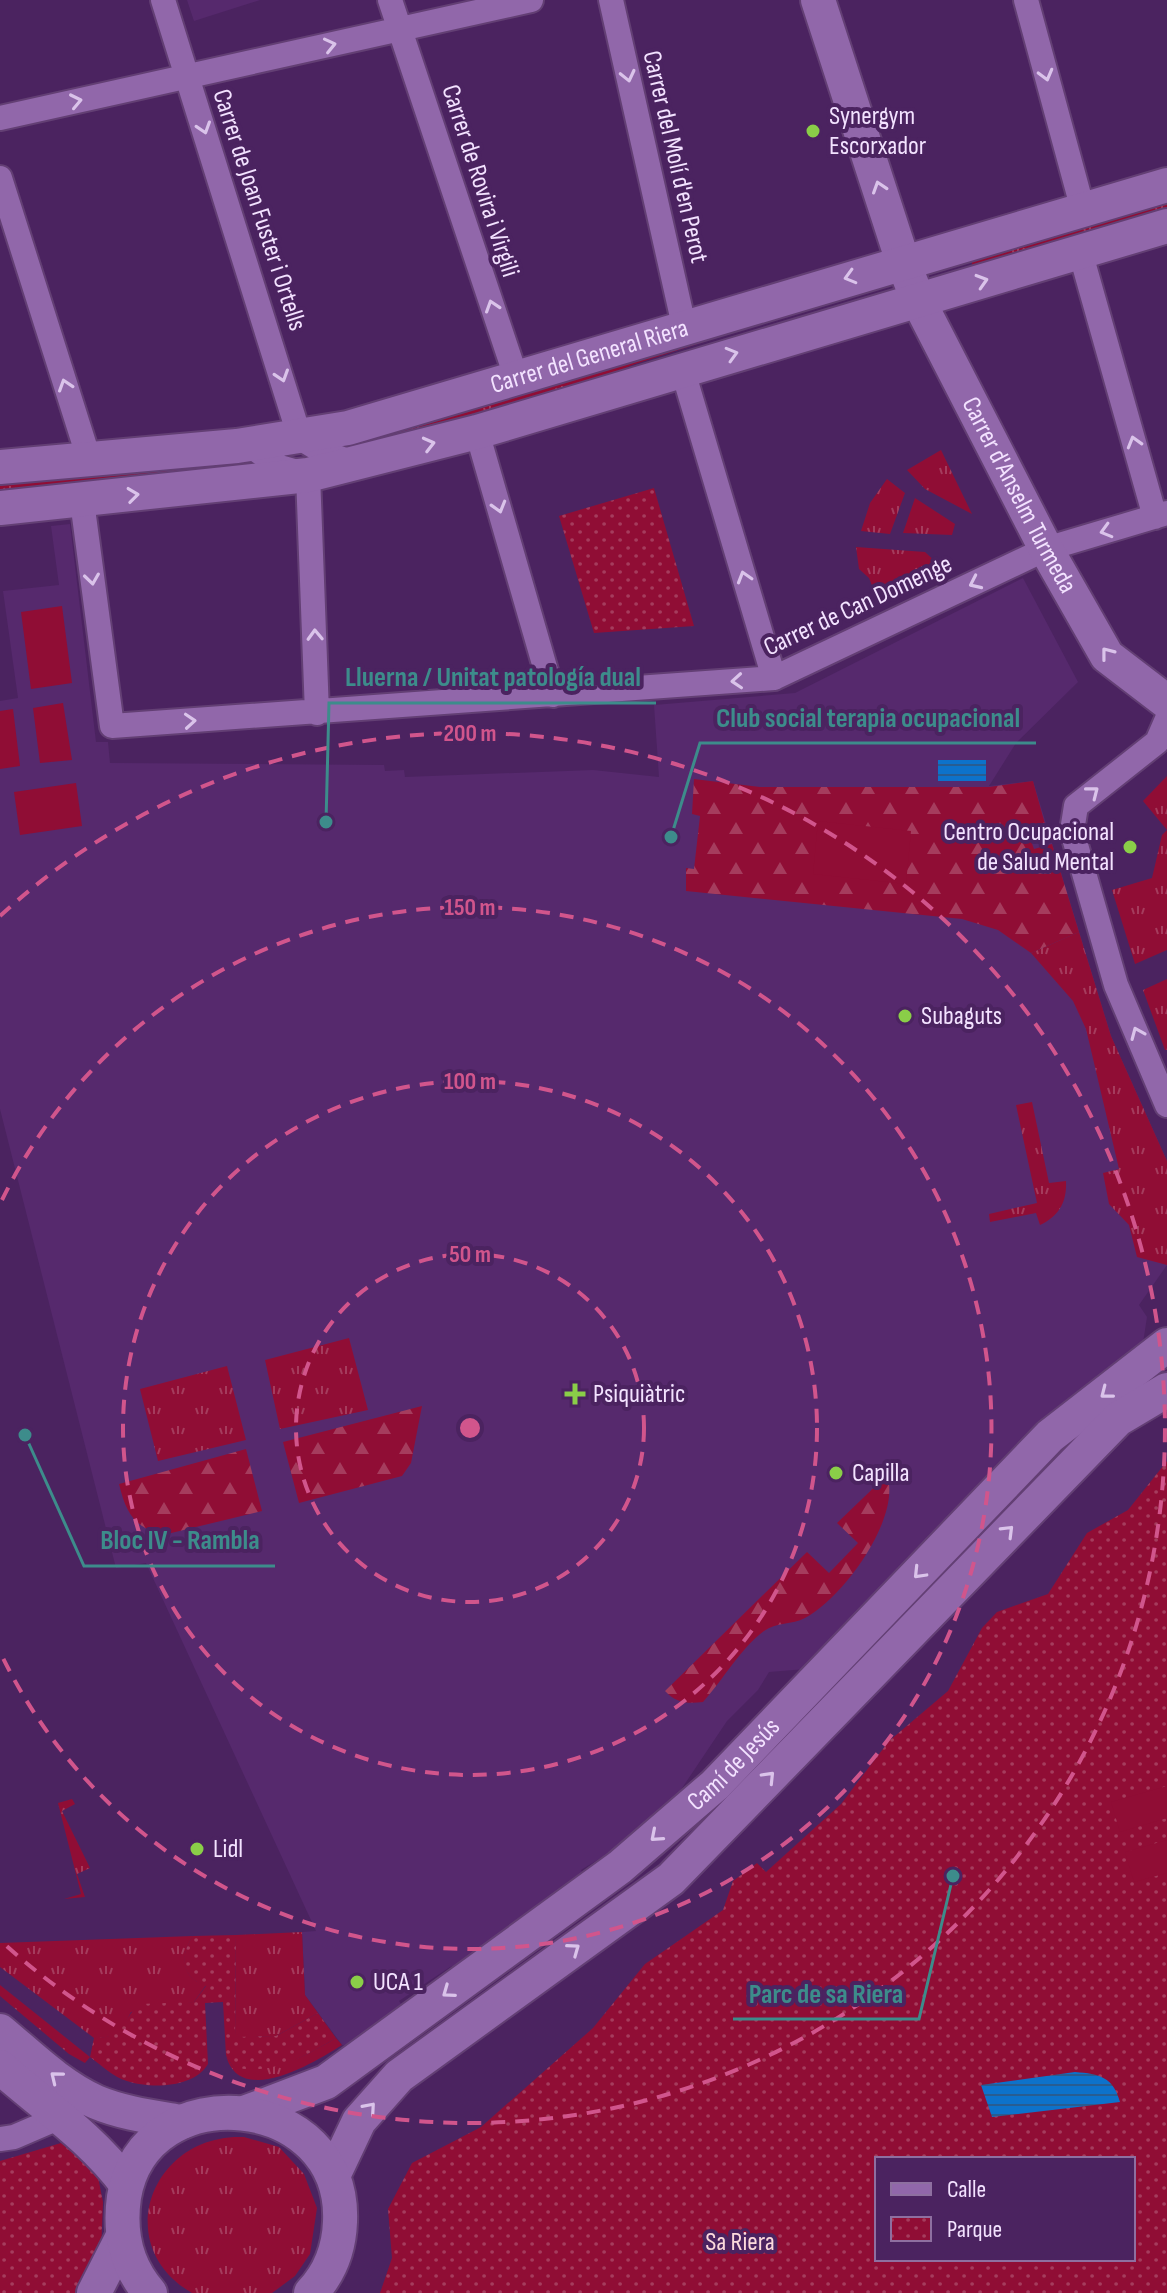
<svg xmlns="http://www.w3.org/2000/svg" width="1167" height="2293" font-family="'Sofia Sans Condensed',sans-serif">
<defs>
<pattern id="grass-tufts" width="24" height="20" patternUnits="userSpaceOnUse" patternTransform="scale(2)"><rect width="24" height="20" fill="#900d35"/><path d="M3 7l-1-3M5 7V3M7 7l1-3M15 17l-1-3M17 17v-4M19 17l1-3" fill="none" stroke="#a53c5d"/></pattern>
<pattern id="forest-firs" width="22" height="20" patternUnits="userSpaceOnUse" patternTransform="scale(2)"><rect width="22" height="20" fill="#900d35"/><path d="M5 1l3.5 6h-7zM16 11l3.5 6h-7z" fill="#a53c5d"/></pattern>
<pattern id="park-dots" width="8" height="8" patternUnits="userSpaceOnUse" patternTransform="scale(2)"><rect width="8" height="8" fill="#900d35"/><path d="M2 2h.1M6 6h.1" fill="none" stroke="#a53c5d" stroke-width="1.8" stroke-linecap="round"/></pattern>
<pattern id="water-rules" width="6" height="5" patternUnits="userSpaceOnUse" patternTransform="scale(2)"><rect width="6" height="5" fill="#0d72cb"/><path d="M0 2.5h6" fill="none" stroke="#285d92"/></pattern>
</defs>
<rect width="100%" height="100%" fill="#4b2360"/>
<!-- built -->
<path fill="#56296d" d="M187,0H260L194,21Z
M70,524L96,742H108L110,763L384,765L385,771L404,770L405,777L593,770L659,777L654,705L795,693L1023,578L1078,682L1016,743L989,786L1033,781L1111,1036L1167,1161V1265L1139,1305L1147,1317L1143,1343L806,1669L769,1672L758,1690L727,1721L670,1806L635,1837L581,1870L584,1876L463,1963L450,1967L399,2001L402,2005L352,2047L342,2045L305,1995L302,1932L316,1931L146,1563L116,1568L0,1109V701L18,698L3,591L59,585L51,526Z"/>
<!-- grass -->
<path fill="url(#grass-tufts)" d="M1167,201V215L975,272L970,258Z
M849,295L635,364L563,393L342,451L337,444Z
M941,450L972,514L925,489L907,470Z
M230,461L231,475L0,494V480Z
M887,479L905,493L890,534L861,531L870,503Z
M915,498L955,524L952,535L903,533Z
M856,547L925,552L938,564L877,598L869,578L859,569Z
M1167,776V950L1135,964L1112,890L1152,878L1162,835L1167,830L1143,801Z
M1079,932L1111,1036L1167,1161V1265L1137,1257L1129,1225L1109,1204L1103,1173L1119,1169L1086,1029L1073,1001L1031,953Z
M1167,979V1050H1165L1143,990Z
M1032,1102L1049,1183L1066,1181C1067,1202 1059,1216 1040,1225L1036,1213L990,1222L989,1214L1037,1203L1016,1105Z
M349,1338L368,1410L280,1429L265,1360Z
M227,1366L246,1440L158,1461L140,1389Z
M72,1799L75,1804L62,1811L90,1868L77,1874L85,1897L64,1899L81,1894L58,1803Z
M302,1932L305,1995L318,2013L276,2036L235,2038L236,1935Z
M193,1936C180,1955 181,1979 206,1985L194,2002L131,2012C122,2030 115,2039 94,2038L0,1967V1943Z
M0,1985L90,2057L85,2063L69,2054L0,1996Z
M336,2038L342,2045C314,2063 239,2108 226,2055L233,2067C282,2068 295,2062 336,2038Z
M244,2137L279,2147L304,2174L317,2208L310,2254L295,2276L272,2293H192C109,2245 152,2133 244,2137Z"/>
<!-- forest -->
<path fill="url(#forest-firs)" d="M694,779L760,787H989L1033,781L1047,831L1030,838L1034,849L1052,844L1079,932L1031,953L998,930L962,919L686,891V868L694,869L700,816L692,814Z
M422,1406L411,1463L402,1476L299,1503L283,1442Z
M246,1449L262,1511L163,1535C134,1527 126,1513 119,1484Z
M887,1475C902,1518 842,1599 805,1618C792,1625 776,1622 764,1631C740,1649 723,1680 703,1702C688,1704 676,1703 665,1691L807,1552L829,1573L858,1543L837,1523Z"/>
<!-- park -->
<path fill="url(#park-dots)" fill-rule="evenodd" d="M654,488L694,626L594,633L559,516Z
M1167,1461V2293H380L392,2258L388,2209L412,2163L481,2127L593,2028L645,1964L723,1910L733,1881L757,1863L766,1872L841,1804L889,1741L948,1691L982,1628L997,1612L1048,1594L1087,1533L1128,1510ZM877,2159H1133V2259H877Z
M236,1935L235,2037L276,2036L318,2013L336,2038C304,2057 271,2076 233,2067L226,2055L223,2002L205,2003L208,2064C194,2088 151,2089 127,2081C113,2077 101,2065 90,2057L94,2038C121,2039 122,2021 139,2004L194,2002L206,1986C181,1978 179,1956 193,1936Z
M61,2143L97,2172L103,2202L101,2253L83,2293H0V2161Z"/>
<!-- pitch -->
<path fill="#900d35" d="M62,606L72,683L31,689L21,612Z
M63,703L72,760L40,763L33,708Z
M13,709L20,766L0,769V711Z
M76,783L82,826L20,835L14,792Z
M818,821L911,831L906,884L813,874Z
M1167,1786V1818L1120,1832L1111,1802Z
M1167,1840V1873L1134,1882L1125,1852Z"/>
<!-- water -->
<path fill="url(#water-rules)" d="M938,760H986V781H938Z
M1075,2072C1100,2074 1113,2077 1120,2102L992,2117L981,2085Z"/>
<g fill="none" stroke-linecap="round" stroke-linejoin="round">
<!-- street casing -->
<g stroke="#633f74" stroke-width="28">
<path id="street" d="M163,0L300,438L323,452L354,463
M390,0L517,380
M611,0L684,326
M1026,0L1083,210
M0,118L531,0
M0,178L89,459
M1080,251L1155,517
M682,368L774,678
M477,432L553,695
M248,444L280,467L308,475L317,713
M82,501L112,726L774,678L1046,549L1167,513
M1167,719L1157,742L1076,806L1072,831L1116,985L1167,1105
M0,2139L14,2137L72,2112"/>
</g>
<!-- secondary casing -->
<g stroke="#633f74" stroke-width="38">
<g id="secondary">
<path id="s1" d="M818,0L903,262L918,300L1046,549L1107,656L1167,702"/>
<path id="s2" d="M0,467L237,446L348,428L1167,185"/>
<path d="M0,508L308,475L477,432L1167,226"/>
<path d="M0,2031C30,2056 60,2086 96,2102C122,2113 152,2117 181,2122"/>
<path d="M0,2067C43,2105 92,2138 126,2184"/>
<path id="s3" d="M247,2112L326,2082L620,1867L715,1785L1050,1436L1167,1345"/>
<path d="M333,2176L359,2121L399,2076L671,1879L1118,1419L1167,1390"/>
<path d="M94,2293L122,2238"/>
<path d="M150,2293C126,2266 119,2232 124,2197C145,2072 346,2091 340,2222C339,2249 330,2273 311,2293"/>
</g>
</g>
<!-- street -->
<use href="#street" stroke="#9167aa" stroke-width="24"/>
<!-- secondary -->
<use href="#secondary" stroke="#9167aa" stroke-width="34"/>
</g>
<!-- one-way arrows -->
<defs><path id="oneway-chevron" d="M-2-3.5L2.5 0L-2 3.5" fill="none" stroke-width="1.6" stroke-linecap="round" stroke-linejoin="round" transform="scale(2)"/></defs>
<g stroke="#dac3ea">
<use href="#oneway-chevron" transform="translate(330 45) rotate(-13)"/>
<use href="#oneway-chevron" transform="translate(1046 75) rotate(75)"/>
<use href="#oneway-chevron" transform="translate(628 76) rotate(77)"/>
<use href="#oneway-chevron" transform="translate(76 101) rotate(-12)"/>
<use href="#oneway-chevron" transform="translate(204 128) rotate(72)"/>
<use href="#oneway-chevron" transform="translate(879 187) rotate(-108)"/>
<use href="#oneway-chevron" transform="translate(850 277) rotate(164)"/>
<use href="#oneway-chevron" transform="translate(982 281) rotate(-17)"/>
<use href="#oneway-chevron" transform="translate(492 306) rotate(-108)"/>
<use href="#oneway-chevron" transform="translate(732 354) rotate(-16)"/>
<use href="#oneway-chevron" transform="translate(282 376) rotate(72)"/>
<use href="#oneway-chevron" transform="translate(65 385) rotate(-108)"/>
<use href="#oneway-chevron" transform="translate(1134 442) rotate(-106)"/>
<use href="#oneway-chevron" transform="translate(429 444) rotate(-14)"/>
<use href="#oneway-chevron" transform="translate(133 495) rotate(-7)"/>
<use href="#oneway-chevron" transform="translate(499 507) rotate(74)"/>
<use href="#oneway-chevron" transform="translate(1106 531) rotate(164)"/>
<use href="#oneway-chevron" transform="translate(744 577) rotate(-107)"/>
<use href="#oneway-chevron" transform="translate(92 579) rotate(82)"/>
<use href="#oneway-chevron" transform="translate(975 583) rotate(155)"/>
<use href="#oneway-chevron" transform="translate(315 635) rotate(-92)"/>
<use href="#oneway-chevron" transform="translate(1107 653) rotate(-128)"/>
<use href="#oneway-chevron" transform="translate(737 681) rotate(176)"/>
<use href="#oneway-chevron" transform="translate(190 721) rotate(-4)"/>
<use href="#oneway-chevron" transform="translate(1093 792) rotate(-38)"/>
<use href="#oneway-chevron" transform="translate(1137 1033) rotate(-113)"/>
<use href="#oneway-chevron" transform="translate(1106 1393) rotate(142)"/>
<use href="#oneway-chevron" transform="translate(1008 1531) rotate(-45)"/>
<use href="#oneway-chevron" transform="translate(919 1573) rotate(134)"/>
<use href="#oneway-chevron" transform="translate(769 1777) rotate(-46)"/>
<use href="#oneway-chevron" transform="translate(656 1836) rotate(139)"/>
<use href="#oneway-chevron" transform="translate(574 1949) rotate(-36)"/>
<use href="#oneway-chevron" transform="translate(448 1992) rotate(144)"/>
<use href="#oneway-chevron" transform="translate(56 2077) rotate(-141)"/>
<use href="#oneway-chevron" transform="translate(370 2108) rotate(-49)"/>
</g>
<!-- distance rings -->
<g fill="none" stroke="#d1558c" stroke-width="4" stroke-dasharray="14 10">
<circle cx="470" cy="1428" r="174"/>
<circle cx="470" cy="1428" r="347"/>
<path d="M2 1200A521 521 0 1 1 2 1656"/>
<path d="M0 916A695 695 0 1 1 0 1940"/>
</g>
<!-- markers -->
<g fill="#8ace48" stroke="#4b2360" stroke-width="3">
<circle cx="813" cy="131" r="8"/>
<circle cx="1130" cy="847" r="8"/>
<circle cx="905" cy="1016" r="8"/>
<path d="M571 1382h8v8h8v8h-8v8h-8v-8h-8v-8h8z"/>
<circle cx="836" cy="1473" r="8"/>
<circle cx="197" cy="1849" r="8"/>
<circle cx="357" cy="1982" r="8"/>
</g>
<g text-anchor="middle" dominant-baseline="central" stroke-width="8" stroke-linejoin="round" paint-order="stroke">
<!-- poi labels -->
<g font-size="26" fill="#f3e2ff" stroke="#4b2360" text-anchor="start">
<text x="829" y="116">Synergym<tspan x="829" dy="30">Escorxador</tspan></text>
<text x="1114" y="832" text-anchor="end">Centro Ocupacional<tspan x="1114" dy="30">de Salud Mental</tspan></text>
<text x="921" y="1016">Subaguts</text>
<text x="593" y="1394">Psiquiàtric</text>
<text x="852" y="1473">Capilla</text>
<text x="213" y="1849">Lidl</text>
<text x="373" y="1982">UCA 1</text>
</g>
<!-- street labels -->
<g font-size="26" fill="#f3e2ff" stroke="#4b2360">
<text transform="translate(675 157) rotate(77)">Carrer del Molí d'en Perot</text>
<text transform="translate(480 181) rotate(72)">Carrer de Rovira i Virgili</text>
<text transform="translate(259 210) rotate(72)">Carrer de Joan Fuster i Ortells</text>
<text stroke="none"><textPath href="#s2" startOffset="602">Carrer del General Riera</textPath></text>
<text stroke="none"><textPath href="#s1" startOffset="536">Carrer d'Anselm Turmeda</textPath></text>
<text transform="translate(858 606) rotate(-25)">Carrer de Can Domenge</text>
<text stroke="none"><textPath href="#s3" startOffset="602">Camí de Jesús</textPath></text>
</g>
<!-- park labels -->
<g font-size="26" fill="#fcd9dc" stroke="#4b2360">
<text x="740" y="2242">Sa Riera</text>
</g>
</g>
<circle cx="470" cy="1428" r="12" fill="#d1558c" stroke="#4b2360" stroke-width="4"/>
<g font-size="24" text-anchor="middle" font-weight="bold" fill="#d1558c" stroke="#4b2360" stroke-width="8" stroke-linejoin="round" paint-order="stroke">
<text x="470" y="741">200 m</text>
<text x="470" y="915">150 m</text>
<text x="470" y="1089">100 m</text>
<text x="470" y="1262">50 m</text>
</g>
<!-- callouts -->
<path fill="none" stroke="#3d8c8b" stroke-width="3" d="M326 822L329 703H656M671 837L700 743H1036M25 1435L84 1566H275M953 1876L919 2019H733"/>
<g fill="#3d8c8b" stroke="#4b2360" stroke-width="3">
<circle cx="326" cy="822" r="8"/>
<circle cx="671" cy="837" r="8"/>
<circle cx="25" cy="1435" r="8"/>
<circle cx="953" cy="1876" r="8"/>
</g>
<g font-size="28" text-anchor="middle" font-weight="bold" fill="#3d8c8b" stroke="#4b2360" stroke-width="8" stroke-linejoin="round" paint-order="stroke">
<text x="493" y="686">Lluerna / Unitat patología dual</text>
<text x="868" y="727">Club social terapia ocupacional</text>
<text x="180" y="1549">Bloc IV - Rambla</text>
<text x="826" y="2003">Parc de sa Riera</text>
</g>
<!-- legend -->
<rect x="875" y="2157" width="260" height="104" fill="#4b2360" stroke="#8e6fa0" stroke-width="2"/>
<rect x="891" y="2183" width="40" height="12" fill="#9167aa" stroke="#8e6fa0" stroke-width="2"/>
<text x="947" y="2197" font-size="24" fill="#f3e2ff">Calle</text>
<rect x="891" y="2217" width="40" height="24" fill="url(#park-dots)" stroke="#8e6fa0" stroke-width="2"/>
<text x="947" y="2237" font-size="24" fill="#f3e2ff">Parque</text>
</svg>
